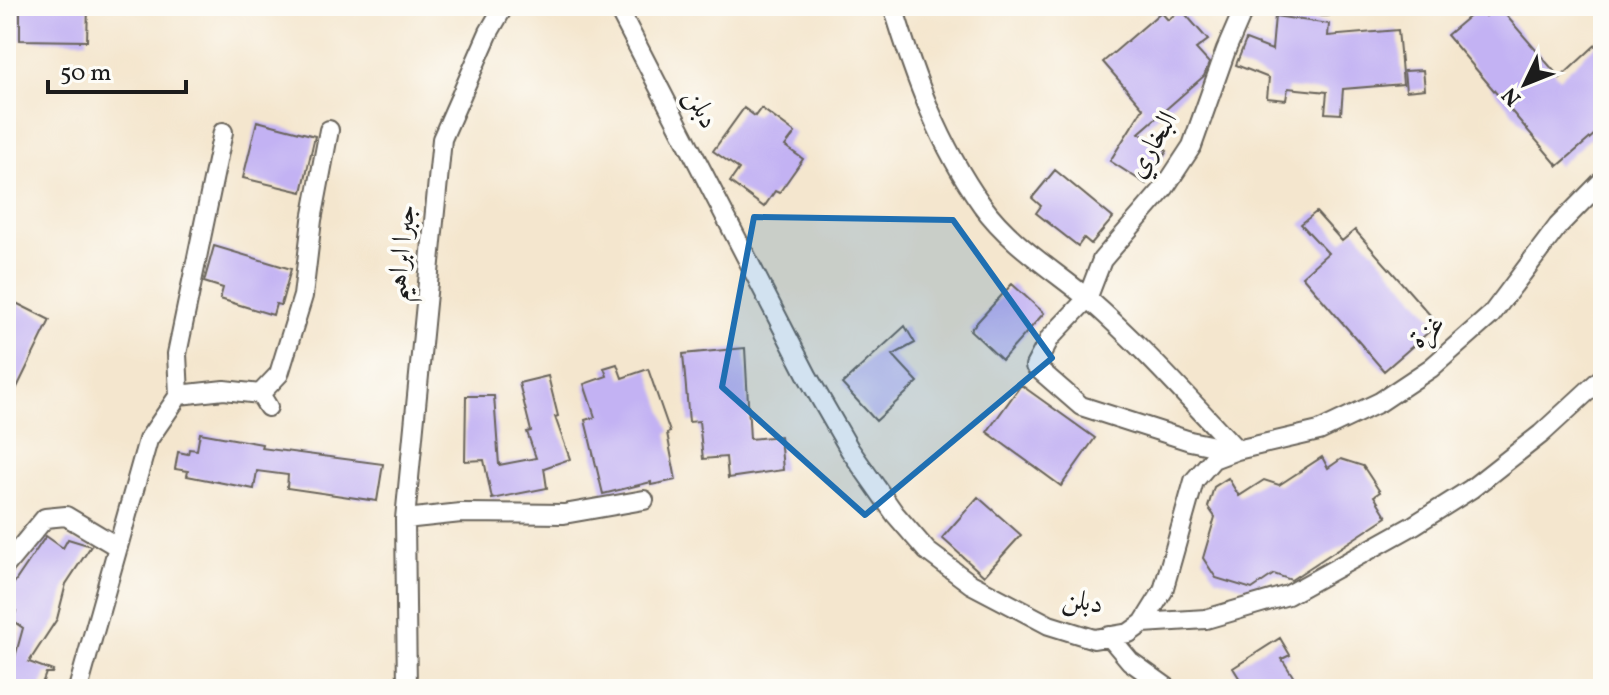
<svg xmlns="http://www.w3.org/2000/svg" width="1609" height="695" font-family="Vollkorn,Amiri,serif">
<rect width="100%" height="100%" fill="#fdfcf7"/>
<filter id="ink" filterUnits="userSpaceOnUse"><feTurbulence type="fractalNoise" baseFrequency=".0125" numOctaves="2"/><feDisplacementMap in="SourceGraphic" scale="16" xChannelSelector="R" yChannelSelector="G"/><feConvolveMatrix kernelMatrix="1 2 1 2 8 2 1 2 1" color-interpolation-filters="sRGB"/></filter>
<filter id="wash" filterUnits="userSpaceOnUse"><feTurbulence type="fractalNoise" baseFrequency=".006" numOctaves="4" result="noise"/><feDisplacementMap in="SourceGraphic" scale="32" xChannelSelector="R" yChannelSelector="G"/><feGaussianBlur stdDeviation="1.8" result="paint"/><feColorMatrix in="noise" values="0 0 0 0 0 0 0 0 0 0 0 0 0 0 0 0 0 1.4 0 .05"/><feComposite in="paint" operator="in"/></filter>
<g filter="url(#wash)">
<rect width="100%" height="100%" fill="#f4e6ce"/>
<g id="blocks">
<!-- building -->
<path fill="#c3b2f3" d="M20,6H88L87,41L20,40Z
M1498,6L1560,78L1603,38V127L1558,166L1447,35L1479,8L1486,16Z
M1181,9L1208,40L1196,49L1209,63L1204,76L1139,133L1167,151L1146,184L1110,161L1143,108L1103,62L1161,12L1168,20Z
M1275,16L1329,24L1328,36L1398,30L1403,84L1343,89L1341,114L1325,113L1327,92L1288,88L1286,100L1267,98L1269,78L1236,65L1246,40L1272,50Z
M1423,70L1425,89L1406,91L1404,71Z
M744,108L755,116L761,108L795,133L785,146L803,159L779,193L775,191L764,207L730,182L739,169L713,151Z
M257,121L315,136L302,192L243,178Z
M1055,170L1113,218L1091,244L1084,238L1078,246L1036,213L1041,206L1032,198Z
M1316,212L1342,241L1355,230L1438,324L1384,371L1302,276L1328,253L1301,224Z
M214,246L291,269L281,305L276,304L273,315L220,299L223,288L204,282Z
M1012,284L1044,313L1002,360L970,330Z
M6,298L50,320L6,410Z
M905,326L915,343L893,355L918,382L876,421L842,384Z
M745,348L750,439L780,436L783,470L728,478L726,457L703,459L699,421L689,422L683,354Z
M617,364L622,378L648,369L670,432L667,433L676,480L651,485V482L603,494L585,420L595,417L584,384L607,376L604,368Z
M548,376L558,416L555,417L570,459L544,468L547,488L492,499L484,460L465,461L466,396H494L499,465L536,458L527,432L531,431L519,383Z
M1021,385L1095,438L1061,486L987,432Z
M200,433L262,444L261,448L383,464L377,501L287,488L288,475L257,471L254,489L187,476L188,471L175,469L178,452L188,454L189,449L197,450Z
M1322,457L1328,468L1341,459L1363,466L1380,492L1374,496L1387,517L1291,580L1274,574L1252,589L1216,578L1203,558L1215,517L1208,507L1214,487L1228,478L1239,496L1264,480L1279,485Z
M978,497L1021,535L984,576L942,538Z
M46,536L63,548L68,539L91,546L66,584L57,619L29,662L53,671L52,673H46L40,689H6V654L15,657L23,628L13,621L16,611L6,605V595Z
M1280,638L1290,655L1282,659L1301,689H1254L1249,681L1243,684L1233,668Z"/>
</g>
</g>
<g filter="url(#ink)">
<use href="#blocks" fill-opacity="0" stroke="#68635a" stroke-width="2"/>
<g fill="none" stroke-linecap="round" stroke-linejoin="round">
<!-- minor casing -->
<g stroke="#68635a" stroke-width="22">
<path id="minor" d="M617,6L808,377L850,450L895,514L927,551L971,584L1049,625L1094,639L1129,633L1143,623L1163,591L1194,481L1213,459L1237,450L1319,431L1380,402L1431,368L1491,315L1558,226L1603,180
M893,6C914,76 939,145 982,205C1009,243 1052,269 1087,298C1141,345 1188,398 1237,450
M1323,6H1326
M260,394L279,374L303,296L312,220L329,130
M179,395L177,354L223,132
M1234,450L1190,441L1081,406L1035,366L1050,338L1087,299L1102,260L1165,187L1192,146L1226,50L1245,6
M405,519L461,513L564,514L644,500
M6,565L45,518L66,516L118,547
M1143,623L1206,619L1288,595L1414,525L1471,489L1541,434L1603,377
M1109,636L1130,661L1169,689
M78,689L148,440L179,395L224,390L260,394L268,407
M407,689L405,519L442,139L489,32L504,6"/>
</g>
<!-- minor -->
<use href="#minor" stroke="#fff" stroke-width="18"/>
</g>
</g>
<!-- marked area -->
<path fill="#1f6fb2" fill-opacity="0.2" stroke="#1f6fb2" stroke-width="6" stroke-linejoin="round" d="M754,217L953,220L1052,358L865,515L722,387Z"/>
<g text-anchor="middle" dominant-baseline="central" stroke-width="7" stroke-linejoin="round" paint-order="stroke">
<!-- street labels -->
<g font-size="28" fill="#1c1c1c" stroke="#fdfcf7">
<text transform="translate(701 109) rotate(63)">دبلن</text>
<text transform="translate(1153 145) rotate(-60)">البخاري</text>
<text transform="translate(402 253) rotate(-84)">جبرا ابراهيم</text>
<text transform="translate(1428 332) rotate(-40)">غزة</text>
<text transform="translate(1083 602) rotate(11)">دبلن</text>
</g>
</g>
<!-- margin -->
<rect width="1609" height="695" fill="none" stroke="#fdfcf7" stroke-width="32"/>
<!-- north arrow -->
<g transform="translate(1525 84) rotate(227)" stroke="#fdfcf7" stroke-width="6" paint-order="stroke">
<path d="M0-6L14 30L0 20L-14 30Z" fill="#1c1c1c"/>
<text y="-12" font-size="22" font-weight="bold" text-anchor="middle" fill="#1c1c1c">N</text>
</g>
<!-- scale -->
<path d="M48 80v12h138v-12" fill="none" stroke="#1c1c1c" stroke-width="4"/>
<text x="60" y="80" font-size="24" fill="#1c1c1c" stroke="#fdfcf7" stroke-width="6" paint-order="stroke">50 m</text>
</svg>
